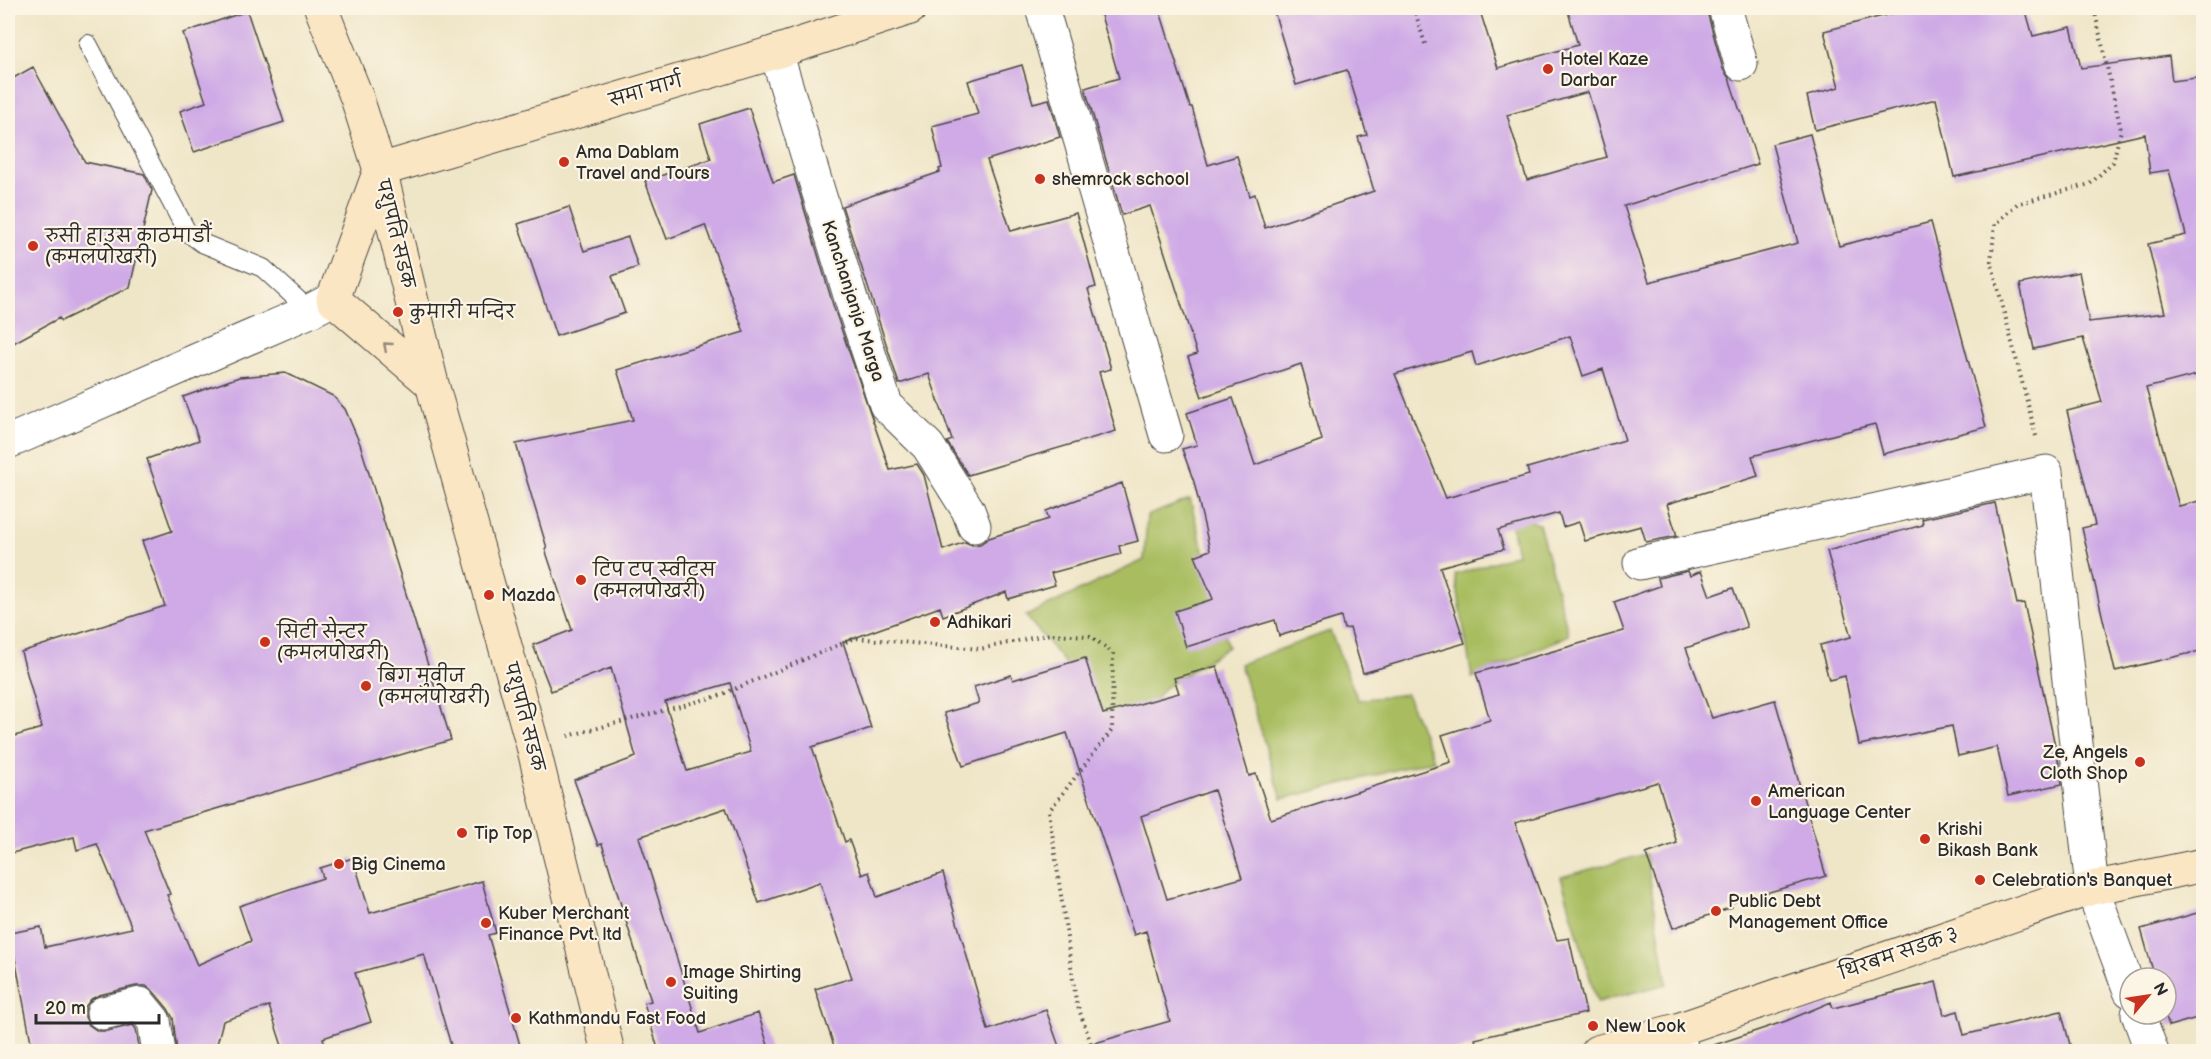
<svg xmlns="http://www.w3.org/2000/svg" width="2211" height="1059" font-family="'Balsamiq Sans','Playpen Sans Deva',sans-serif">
<rect width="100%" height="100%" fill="#fcf5e5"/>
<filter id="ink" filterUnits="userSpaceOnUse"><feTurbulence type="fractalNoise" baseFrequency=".0167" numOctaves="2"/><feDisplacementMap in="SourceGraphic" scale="12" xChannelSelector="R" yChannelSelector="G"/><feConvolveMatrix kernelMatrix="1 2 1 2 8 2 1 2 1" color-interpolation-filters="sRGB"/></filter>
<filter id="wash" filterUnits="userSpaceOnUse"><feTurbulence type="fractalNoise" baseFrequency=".008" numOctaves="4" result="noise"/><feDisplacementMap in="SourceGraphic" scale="24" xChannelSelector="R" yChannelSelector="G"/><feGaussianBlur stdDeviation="1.35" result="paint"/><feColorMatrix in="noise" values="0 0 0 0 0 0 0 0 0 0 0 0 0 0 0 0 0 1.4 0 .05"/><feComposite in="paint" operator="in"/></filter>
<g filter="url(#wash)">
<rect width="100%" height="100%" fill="#efe5c7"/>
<!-- green -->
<path fill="#a9bd61" stroke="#6a7446" stroke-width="1.5" d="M1190,499L1228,647L1164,688L1126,737L1026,616L1144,560L1147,516Z
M1509,513L1539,524L1569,635L1472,678L1455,575L1517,554Z
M1330,631L1358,700L1406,694L1434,760L1282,799L1240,664Z
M1646,854L1667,984L1597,1002L1561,877Z"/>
<g id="blocks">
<!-- building -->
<path fill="#cfaae6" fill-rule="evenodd" d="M1099,8H1159L1190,107H1192L1208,165L1237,156L1250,196L1255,194L1265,228L1374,191L1358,137L1367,135L1347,70L1296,85L1273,8H1479L1498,68L1578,45L1567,8H1706L1723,69L1729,78L1740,111H1741L1758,164L1624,206L1649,282L1798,243L1772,144L1810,134L1839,246L1931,222L1986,427L1883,454L1875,424L1752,456L1758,476L1667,504L1677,536L1646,542L1641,526L1585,541L1579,522L1563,527L1559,513L1498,530L1504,549L1440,567L1465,643L1363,673L1350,628L1344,629L1341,617L1279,636L1275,620L1186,647L1175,611L1213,599L1195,556L1210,550L1194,482L1182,449L1197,445L1187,413L1233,398L1255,465L1322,440L1301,364L1202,397L1188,357L1197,354L1150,206L1122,215L1085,88L1119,78ZM1588,92L1607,157L1527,180L1507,115ZM1570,336L1583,376L1603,369L1625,440L1527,468L1529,475L1446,498L1395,374L1472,352L1476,366Z
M1914,8H2025L2033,36L2071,27L2081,68L2169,56L2172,81L2204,77V373L2146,388L2179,506L2204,500V650L2115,671L2082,528L2095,525L2067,411L2102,402L2083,338L2034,349L2020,284L2079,272L2089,322L2165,313L2148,244L2186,235L2169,170L2150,173L2145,134L1954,177L1936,99L1815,130L1807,96L1839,87L1824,31Z
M247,11L284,122L194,152L180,111L206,102L183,33Z
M1022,65L1033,103L1049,99L1060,137L987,160L1011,231L1076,213L1096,287L1088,289L1111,369L1099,372L1116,431L968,475L947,442L952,440L929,374L899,384L842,206L940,172L939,169L942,168L932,126L978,114L968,81Z
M33,67L85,162L144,174L152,190L130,287L61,321L59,318L8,346V81Z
M749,108L773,182L794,175L834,308L890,470L917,464L924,475L943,550L965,542L972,545L980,544L989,538L1049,519L1046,511L1122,483L1138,541L1119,546L1121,554L1051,573L1055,585L1008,599L1006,592L943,616L940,607L843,642L871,728L812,747L845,842L849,840L862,875L869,872L877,897L943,873L988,1030L1046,1010L1061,1052H836L815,989L852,978L820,882L759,903L726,808L639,837L700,1033L758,1013L770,1052H659L644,1003L651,1001L602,844L598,845L574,780L636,757L611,668L551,691L533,645L572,630L545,549L547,548L516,444L633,420L617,370L744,332L705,225L667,239L645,181L711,159L700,124ZM730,683L751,752L687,771L665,702Z
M569,207L584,251L628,237L638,267L612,276L625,313L556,336L518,224Z
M286,373L333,396L345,409L360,444L451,740L144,830L170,894L167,895L197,965L251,941L239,906L323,878L320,868L353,858L370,913L482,881L496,933L488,935L522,1052H453L424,954L355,973L371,1022L323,1038L327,1052H284L269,1006L223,1021L215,1052H177L173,1018L168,1009L154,992L146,986H136L99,995L91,999L85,1007V1017L89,1025L98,1031H107L133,1025L136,1029L140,1052H33L10,933L41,927L45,947L132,928L97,844L77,850L74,837L8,854V738L42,728L21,652L165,606L142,541L172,531L147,459L199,440L183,397L239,377Z
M1995,503L2017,604L2024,603L2059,764L2062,784L2008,796L1997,747L1958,756L1952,726L1859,745L1845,676L1829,680L1820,645L1851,637L1827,551L1923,525L1922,519Z
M1688,571L1690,576L1701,571L1710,596L1733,588L1747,627L1686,648L1712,718L1775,700L1826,876L1730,903L1732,907L1673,928L1646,854L1677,843L1658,782L1515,823L1557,940L1569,938L1586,1013L1475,1039L1477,1045L1451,1052H1097L1095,1043L1170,1021L1146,931L1134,935L1067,733L963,766L944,713L979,703L974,687L1011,675L1013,680L1085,658L1103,714L1179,693L1174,678L1217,666L1249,776L1256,774L1271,819L1451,762L1442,735L1490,720L1476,673L1624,631L1614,602L1660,586L1658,578ZM1214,790L1242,878L1167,899L1141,816Z
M2204,911V1016L2169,1026L2165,1014L2166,978H2155L2141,929Z
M1936,982L1944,1015L1958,1011L1964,1035L2061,1011L2072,1052H1715L1714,1045L1786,1021L1831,1002L1833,1008Z"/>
</g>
</g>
<g filter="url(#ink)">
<use href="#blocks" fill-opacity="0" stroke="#484742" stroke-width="1.5"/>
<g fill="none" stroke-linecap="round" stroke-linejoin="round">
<!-- service casing -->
<g stroke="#484742" stroke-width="20">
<path id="service" d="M88,44L187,232L202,243L263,268L310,311"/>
</g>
<!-- minor casing -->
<g stroke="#484742" stroke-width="35">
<path id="minor" d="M1042,8L1166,435
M1725,8L1741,64
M776,52L852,302L886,405L928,446L968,510L974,526
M8,442L310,311L333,299
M1640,563L2046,472L2092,888L2130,991
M103,1013L140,1004L154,1021L159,1052
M2138,1014L2152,1052
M1677,1030L1682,1052"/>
</g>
<!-- secondary casing -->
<g stroke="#484742" stroke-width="35">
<path id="secondary" d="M321,8L357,98L380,170L432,384L533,746L608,1052
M380,170L776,52L910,8
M380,170L333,299L432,384
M1597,1052L1677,1030L2092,888L2204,865"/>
</g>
<!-- path -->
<path stroke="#484742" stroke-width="4" stroke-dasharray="1.5 4.5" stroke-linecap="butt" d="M1414,8L1426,47
M2036,436L1991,261L1995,224L2017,204L2090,184L2113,162L2121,130L2094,8
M568,736L718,696L855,638L980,649L1050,634L1090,636L1113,653L1112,730L1049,811L1076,1001L1094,1052"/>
<!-- service -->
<use href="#service" stroke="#fff" stroke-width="18"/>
<!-- minor -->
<use href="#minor" stroke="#fff" stroke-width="33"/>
<!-- secondary -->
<use href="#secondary" stroke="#fbe6c4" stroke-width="33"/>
</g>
<!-- one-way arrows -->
<defs><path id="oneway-chevron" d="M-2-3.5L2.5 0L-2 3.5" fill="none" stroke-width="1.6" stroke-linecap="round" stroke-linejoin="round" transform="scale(1.5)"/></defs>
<use stroke="#938878" href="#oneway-chevron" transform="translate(387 346) rotate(-139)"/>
</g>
<!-- markers -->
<g fill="#c8321e" stroke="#fcf5e5" stroke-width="2">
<circle cx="1548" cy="69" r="6"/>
<circle cx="564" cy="162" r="6"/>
<circle cx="1040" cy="179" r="6"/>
<circle cx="33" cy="246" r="6"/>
<circle cx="398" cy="312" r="6"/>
<circle cx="581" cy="580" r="6"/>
<circle cx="489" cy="595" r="6"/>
<circle cx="935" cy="622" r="6"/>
<circle cx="265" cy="642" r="6"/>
<circle cx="366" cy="686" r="6"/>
<circle cx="2140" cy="762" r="6"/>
<circle cx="1756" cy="801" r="6"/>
<circle cx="462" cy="833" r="6"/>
<circle cx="1925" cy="839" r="6"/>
<circle cx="339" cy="864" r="6"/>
<circle cx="1980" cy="880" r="6"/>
<circle cx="1716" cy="911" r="6"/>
<circle cx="486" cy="923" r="6"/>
<circle cx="671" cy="982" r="6"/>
<circle cx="516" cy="1018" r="6"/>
<circle cx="1593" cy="1026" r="6"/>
</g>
<g text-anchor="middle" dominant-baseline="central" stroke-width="4.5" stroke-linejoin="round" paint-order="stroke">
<!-- poi labels -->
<g font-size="18" fill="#2b2b2b" stroke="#fcf5e5" text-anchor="start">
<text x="1560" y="59">Hotel Kaze<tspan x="1560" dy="21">Darbar</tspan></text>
<text x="576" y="152">Ama Dablam<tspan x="576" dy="21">Travel and Tours</tspan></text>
<text x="1052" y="179">shemrock school</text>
<text x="45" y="236">रुसी हाउस काठमाडौं<tspan x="45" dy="21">(कमलपोखरी)</tspan></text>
<text x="410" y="312">कुमारी मन्दिर</text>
<text x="593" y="570">टिप टप स्वीट्स<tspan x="593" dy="21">(कमलपोखरी)</tspan></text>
<text x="501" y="595">Mazda</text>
<text x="947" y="622">Adhikari</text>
<text x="277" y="632">सिटी सेन्टर<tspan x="277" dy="21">(कमलपोखरी)</tspan></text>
<text x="378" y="676">बिग मुवीज<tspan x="378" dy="21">(कमलपोखरी)</tspan></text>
<text x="2128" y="752" text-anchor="end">Ze, Angels<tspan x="2128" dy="21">Cloth Shop</tspan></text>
<text x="1768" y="791">American<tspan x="1768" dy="21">Language Center</tspan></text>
<text x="1937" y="829">Krishi<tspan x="1937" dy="21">Bikash Bank</tspan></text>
<text x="474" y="833">Tip Top</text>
<text x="351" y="864">Big Cinema</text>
<text x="1992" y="880">Celebration's Banquet</text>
<text x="1728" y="901">Public Debt<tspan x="1728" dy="21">Management Office</tspan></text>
<text x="498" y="913">Kuber Merchant<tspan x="498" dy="21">Finance Pvt. ltd</tspan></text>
<text x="683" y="972">Image Shirting<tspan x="683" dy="21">Suiting</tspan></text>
<text x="528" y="1018">Kathmandu Fast Food</text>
<text x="1605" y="1026">New Look</text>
</g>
<!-- street labels -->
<g font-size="18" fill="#2b2b2b" stroke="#fcf5e5">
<text transform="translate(646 91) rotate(-16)">समा मार्ग</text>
<text transform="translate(395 234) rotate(76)">पशुपति सडक</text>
<text transform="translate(853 301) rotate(72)">Kanchanjanja Marga</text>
<text transform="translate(524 717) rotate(75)">पशुपति सडक</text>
<text transform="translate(1899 954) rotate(-19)">थिरबम सडक ३</text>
</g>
</g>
<!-- margin -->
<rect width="2211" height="1059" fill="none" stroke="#fcf5e5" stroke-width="30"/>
<!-- north arrow -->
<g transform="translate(2148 996) rotate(61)"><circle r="28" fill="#fcf5e5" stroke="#a8a49b" stroke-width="1.5"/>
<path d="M0-4.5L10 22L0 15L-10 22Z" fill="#c8321e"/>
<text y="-9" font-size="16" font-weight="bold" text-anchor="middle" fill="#2b2b2b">N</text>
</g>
<!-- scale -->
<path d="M36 1014v9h123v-9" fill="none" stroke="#2b2b2b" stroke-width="3"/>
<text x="45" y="1014" font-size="18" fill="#2b2b2b" stroke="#fcf5e5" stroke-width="4.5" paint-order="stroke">20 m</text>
</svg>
